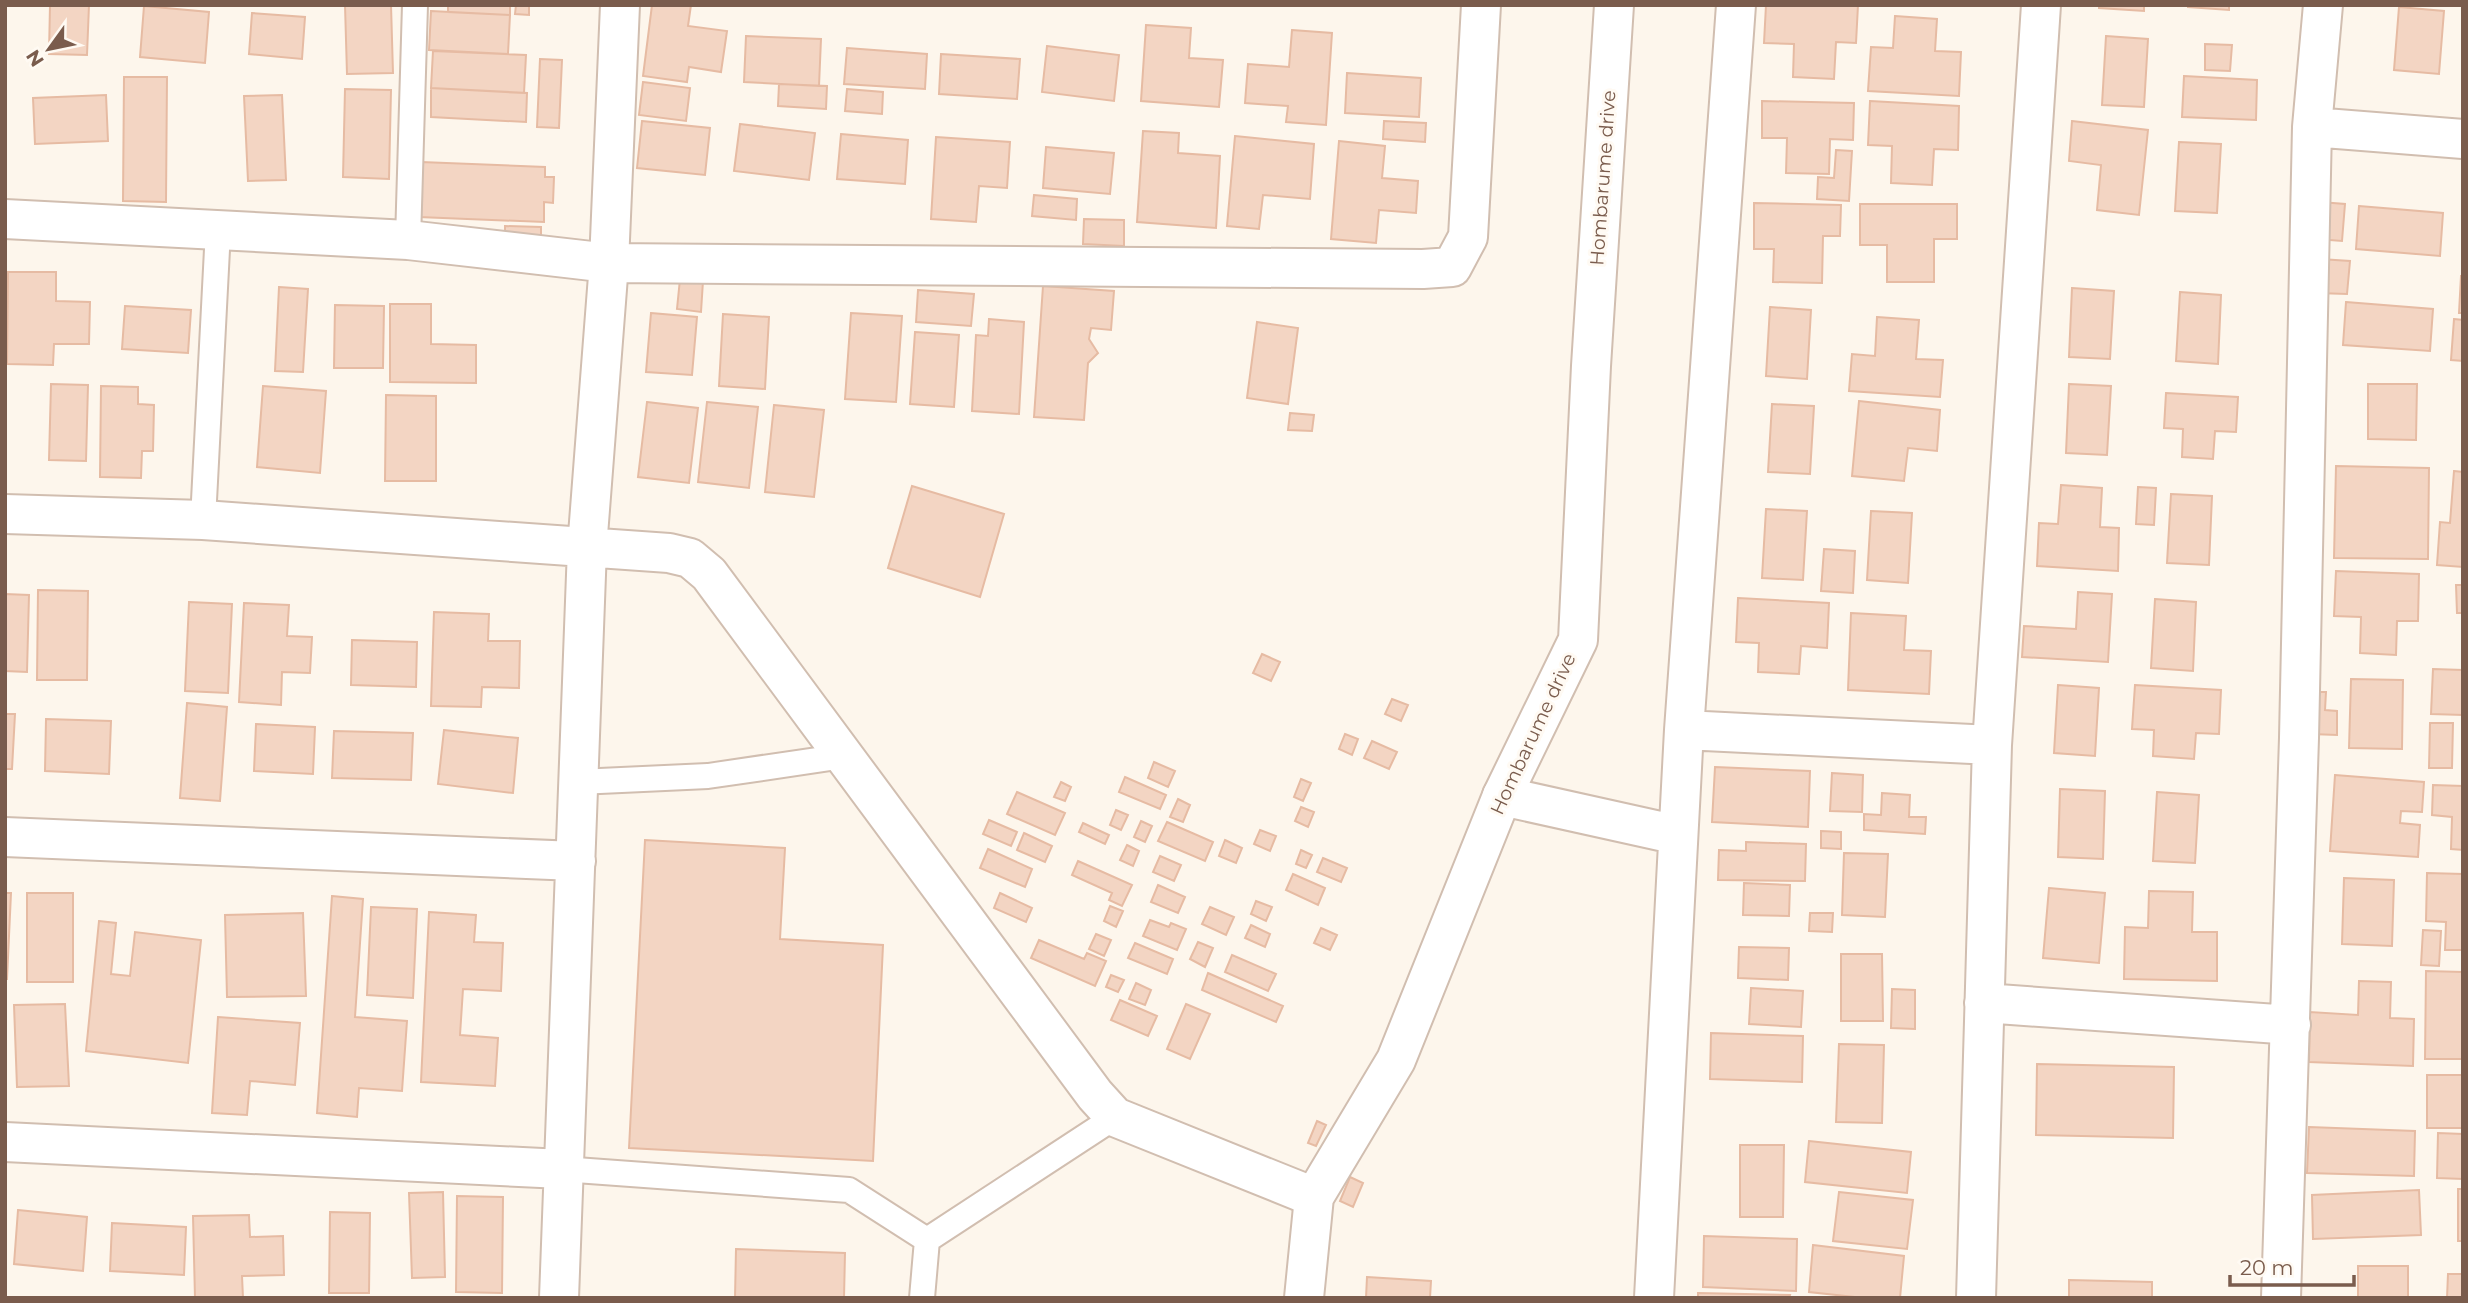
<svg xmlns="http://www.w3.org/2000/svg" width="2468" height="1303" font-family="Montserrat,sans-serif">
<rect width="100%" height="100%" fill="#fdf6ec"/>
<!-- building -->
<path fill="#f3d5c3" stroke="#e6bba3" stroke-width="2" d="M50,5H89L87,55L49,54Z
M345,5H391L393,73L347,74Z
M448,5H510V15L448,12Z
M516,5H529V15L515,14Z
M652,5H691L688,26L727,31L721,72L689,67L687,82L643,76Z
M1766,5H1858L1856,43L1836,42L1834,79L1793,77L1794,44L1764,43Z
M2099,5H2144V11L2099,8Z
M2188,5H2229V10L2188,7Z
M144,6L209,12L205,63L140,57Z
M2399,7L2444,11L2439,74L2394,70Z
M431,11L510,15L508,54L429,50Z
M252,13L305,17L302,59L249,54Z
M1895,16L1937,19L1935,51L1961,52L1959,96L1868,91L1871,47L1893,48Z
M1146,25L1191,28L1189,58L1223,60L1219,107L1141,101Z
M1292,30L1332,33L1326,125L1286,122L1288,106L1245,103L1248,64L1289,67Z
M746,36L821,39L819,86L744,82Z
M2106,36L2148,39L2144,107L2102,105Z
M2205,44L2232,45L2230,71L2205,70Z
M1047,46L1119,55L1114,101L1042,92Z
M847,48L927,54L925,89L844,84Z
M433,51L526,55L524,93L431,88Z
M941,54L1020,59L1017,99L939,94Z
M540,59L562,60L559,128L537,127Z
M1347,73L1421,78L1419,117L1345,113Z
M2184,76L2257,80L2256,120L2182,117Z
M124,77H167L166,202L123,201Z
M643,82L690,88L686,121L639,115Z
M779,84L827,86L826,109L778,106Z
M431,88L527,93L526,122L431,117Z
M345,89L391,90L389,179L343,177Z
M847,89L883,92L882,114L845,111Z
M106,95L108,141L35,144L33,98Z
M282,95L286,180L248,181L244,96Z
M1762,101L1854,103L1853,140L1830,139L1829,174L1786,173L1787,138H1762Z
M1870,101L1959,106L1958,150L1934,149L1932,185L1891,183L1892,146L1868,145Z
M642,121L710,128L705,175L637,168Z
M1384,121L1426,123L1425,142L1383,139Z
M2072,121L2148,130L2139,215L2097,210L2101,165L2069,161Z
M740,124L815,133L809,180L734,171Z
M1143,131L1179,133L1178,153L1220,156L1216,228L1137,222Z
M841,134L908,140L905,184L837,179Z
M1235,136L1314,144L1310,199L1263,195L1259,229L1227,226Z
M936,137L1010,142L1007,188L979,186L976,222L931,219Z
M1339,141L1385,146L1382,178L1418,181L1416,213L1379,210L1376,243L1331,239Z
M2179,142L2221,144L2217,213L2175,211Z
M1046,147L1114,153L1110,194L1043,188Z
M1836,150L1852,151L1849,201L1817,199L1818,177L1834,178Z
M421,162L545,167V177H554L553,203L544,202V222L419,217Z
M1034,195L1077,199L1076,220L1032,216Z
M2320,202L2345,204L2342,241L2317,239Z
M1754,203L1841,205L1840,236H1823L1822,283L1773,282L1774,249H1754Z
M1860,204H1957V239H1934V282H1887V245H1860Z
M2359,206L2443,213L2440,256L2356,249Z
M1084,219L1124,220V246L1083,244Z
M505,226L541,227V245L505,244Z
M2320,259L2350,261L2347,294L2317,293Z
M8,272H56V301L90,302L89,344H54L53,365L7,364Z
M2461,276H2463V313H2459Z
M680,279L703,281L701,312L677,309Z
M1043,286L1114,291L1111,330L1091,328L1089,339L1098,353L1088,363L1084,420L1034,417Z
M279,287L308,289L303,372L275,371Z
M2072,288L2114,291L2110,359L2069,357Z
M918,290L974,294L971,326L916,322Z
M2180,292L2221,295L2218,364L2176,361Z
M2346,302L2433,309L2430,351L2343,345Z
M390,304H431V344L476,345V383L390,382Z
M335,305L384,306L383,368H334Z
M125,306L191,310L188,353L122,349Z
M1770,307L1811,310L1807,379L1766,376Z
M651,313L697,317L692,375L646,372Z
M851,313L902,316L896,402L845,399Z
M723,314L769,317L765,389L719,386Z
M1877,317L1919,320L1916,359L1943,360L1940,397L1849,391L1852,354L1875,356Z
M989,319L1024,322L1019,414L972,411L976,335L988,336Z
M2454,319L2463,320V361L2451,360Z
M1257,322L1298,328L1288,404L1247,398Z
M915,332L959,335L954,407L910,404Z
M51,384L88,385L86,461L49,460Z
M2069,384L2111,386L2107,455L2066,453Z
M2368,384H2417L2416,440L2368,439Z
M101,386L138,387V404L154,405L153,451H142L141,478L100,477Z
M263,386L326,391L320,473L257,467Z
M2166,393L2238,397L2236,432L2215,431L2213,459L2182,457L2183,429L2164,428Z
M386,395L436,396V481H385Z
M1859,401L1940,410L1937,451L1908,448L1904,481L1852,476Z
M647,402L698,408L689,483L638,477Z
M707,402L758,407L749,488L698,482Z
M1772,404L1814,406L1810,474L1768,472Z
M774,405L824,410L814,497L765,492Z
M1290,413L1314,415L1312,431L1288,430Z
M2336,466L2429,468L2428,559L2334,558Z
M2454,471L2463,472V567L2437,565L2440,522L2450,523Z
M2061,485L2102,488L2100,527L2119,528L2118,571L2037,566L2039,523L2058,524Z
M912,486L1004,514L980,597L888,568Z
M2138,487L2156,488L2154,525L2136,524Z
M2171,494L2212,496L2209,565L2167,563Z
M1766,509L1807,511L1803,580L1762,578Z
M1871,511L1912,513L1908,583L1867,580Z
M1824,549L1855,551L1853,593L1821,591Z
M2336,571L2419,574L2418,621H2397L2396,655L2360,653L2361,617L2334,616Z
M2456,585H2463V613H2457Z
M38,590L88,591L87,680H37Z
M2078,592L2112,594L2108,662L2022,657L2024,626L2076,629Z
M5,594L29,595L27,672L5,671Z
M1738,598L1829,603L1827,648L1801,646L1799,674L1758,672L1759,643L1736,642Z
M2155,599L2196,602L2193,671L2151,668Z
M189,602L232,604L228,693L185,691Z
M244,603L289,605L287,636L312,637L310,673L282,672L281,705L239,702Z
M434,612L489,614L488,641H520L519,688L482,687L481,707L431,706Z
M1851,613L1906,616L1904,650L1931,651L1929,694L1848,690Z
M352,640L417,642L416,687L351,685Z
M1262,654L1280,662L1271,681L1253,673Z
M2433,669L2463,670V715L2431,714Z
M2351,679L2403,680L2402,749L2349,748Z
M2058,685L2099,688L2095,756L2054,753Z
M2135,685L2221,690L2219,734L2196,733L2194,759L2153,756L2154,730L2132,729Z
M2311,692H2326L2325,710L2337,711V735L2311,734Z
M1392,699L1408,705L1401,721L1385,714Z
M187,703L227,707L220,801L180,798Z
M5,714H15L12,769H5Z
M46,719L111,721L109,774L45,771Z
M2430,723H2453L2452,768H2429Z
M256,724L315,727L313,774L254,771Z
M444,730L518,738L513,793L438,784Z
M334,731L413,733L411,780L332,778Z
M1345,734L1358,739L1352,755L1339,749Z
M1372,741L1397,752L1389,769L1364,758Z
M1154,762L1175,771L1168,787L1148,778Z
M1715,767L1810,771L1808,827L1712,822Z
M1832,773L1863,775L1862,812L1830,811Z
M2335,775L2424,782L2422,812L2401,811L2400,823L2420,825L2418,857L2330,851Z
M1125,777L1166,795L1160,809L1119,792Z
M1301,779L1311,783L1303,801L1294,797Z
M1061,782L1071,787L1065,801L1054,797Z
M2433,785L2463,786V850L2451,849L2452,817L2432,815Z
M2060,789L2105,791L2103,859L2058,857Z
M1017,792L1065,813L1055,835L1007,814Z
M2157,792L2199,795L2195,863L2153,861Z
M1882,793L1910,795L1909,817H1926L1925,834L1864,830V814L1881,815Z
M1178,799L1190,805L1183,822L1170,817Z
M1301,807L1314,812L1308,827L1295,821Z
M1116,810L1128,815L1121,830L1110,825Z
M989,820L1017,832L1011,846L983,834Z
M1141,821L1152,826L1145,842L1134,837Z
M1167,822L1213,842L1205,861L1158,841Z
M1083,823L1109,835L1105,844L1079,832Z
M1260,830L1276,836L1270,851L1254,844Z
M1821,831L1841,832V849L1821,848Z
M1024,833L1052,846L1045,862L1017,850Z
M645,840L785,848L780,939L883,945L873,1161L629,1148Z
M1225,840L1242,848L1236,863L1219,856Z
M1746,842L1806,844L1805,881L1718,880L1719,850L1746,851Z
M1127,845L1139,851L1133,866L1120,860Z
M988,849L1032,869L1025,887L980,868Z
M1301,850L1312,855L1306,868L1296,864Z
M1844,853L1888,854L1885,917L1842,915Z
M1160,856L1181,865L1174,881L1153,872Z
M1323,858L1347,868L1341,882L1317,872Z
M1078,861L1132,885L1122,906L1109,900L1112,893L1072,875Z
M2427,873L2463,874V950H2445L2446,922L2426,921Z
M1293,874L1325,888L1318,905L1286,890Z
M2344,878L2394,880L2392,946L2342,944Z
M1744,883L1790,885L1789,916L1743,915Z
M1158,885L1185,897L1178,913L1151,902Z
M2049,888L2105,893L2099,963L2043,958Z
M2149,891L2193,892L2192,932H2217V981L2124,979L2125,927L2148,928Z
M5,893H11L7,979H5Z
M27,893H73V982H27Z
M1000,893L1032,908L1026,922L994,908Z
M332,896L363,899L355,1017L407,1021L402,1091L359,1088L357,1117L317,1113Z
M1256,901L1272,907L1266,921L1251,914Z
M1110,906L1123,911L1116,927L1104,921Z
M371,907L417,909L413,998L367,995Z
M1210,907L1234,917L1226,935L1202,924Z
M429,912L476,915L474,942L503,943L501,991L463,989L460,1035L498,1038L495,1086L421,1082Z
M303,913L306,996L227,997L225,915Z
M1810,913H1833L1832,932L1809,931Z
M1150,920L1169,927L1171,923L1186,929L1177,950L1143,936Z
M99,921L116,923L111,974L130,976L135,932L201,940L188,1063L86,1051Z
M1251,925L1270,934L1265,947L1245,938Z
M1321,928L1337,935L1330,950L1314,943Z
M2423,930L2441,931L2439,966L2421,965Z
M1096,934L1111,940L1104,956L1089,949Z
M1039,940L1084,959L1087,953L1106,961L1095,986L1031,958Z
M1198,942L1213,948L1205,967L1190,959Z
M1135,943L1173,959L1167,974L1128,958Z
M1739,947L1789,948L1788,980L1738,978Z
M1841,954H1882L1883,1021H1841Z
M1232,955L1276,974L1268,991L1225,972Z
M2426,971L2463,972V1059H2425Z
M1208,973L1283,1006L1276,1022L1202,990Z
M1111,975L1124,980L1118,992L1106,987Z
M2359,981L2391,982L2390,1018L2414,1019L2413,1066L2309,1062L2310,1012L2358,1015Z
M1136,983L1151,990L1145,1005L1129,999Z
M1751,988L1803,991L1801,1027L1749,1024Z
M1892,989L1915,990V1029L1891,1028Z
M1120,1000L1157,1016L1148,1036L1111,1020Z
M65,1004L69,1086L17,1087L14,1005Z
M1186,1004L1210,1014L1190,1059L1167,1049Z
M218,1017L300,1023L295,1085L250,1081L247,1115L212,1113Z
M1711,1033L1803,1036L1802,1082L1710,1079Z
M1839,1044L1884,1045L1882,1123L1836,1122Z
M2037,1064L2174,1067L2173,1138L2036,1135Z
M2427,1075H2463V1128H2427Z
M1317,1121L1326,1125L1316,1146L1308,1143Z
M2309,1127L2415,1131L2414,1176L2307,1173Z
M2438,1133L2463,1134V1179L2437,1178Z
M1809,1141L1911,1152L1907,1193L1805,1182Z
M1740,1145H1784L1783,1217H1740Z
M1350,1177L1363,1183L1353,1207L1340,1201Z
M2458,1189H2463V1241H2458Z
M2419,1190L2421,1235L2313,1239L2312,1195Z
M443,1192L445,1277L412,1278L409,1193Z
M1839,1192L1913,1200L1907,1249L1833,1241Z
M457,1196L503,1197L502,1293L456,1292Z
M18,1210L87,1217L83,1271L14,1264Z
M330,1212L370,1213L369,1293H329Z
M249,1215L250,1237L283,1236L284,1275L242,1276L243,1298H195L193,1216Z
M112,1223L186,1227L184,1275L110,1271Z
M1704,1236L1797,1239L1796,1291L1703,1287Z
M1813,1245L1904,1256L1900,1298H1864L1809,1292Z
M736,1249L845,1253L844,1298H735Z
M2358,1266H2408V1298H2358Z
M2448,1274H2463V1298H2447Z
M1367,1277L1431,1281L1430,1298H1366Z
M2069,1280L2152,1282V1298H2069Z
M1698,1293L1790,1295L1789,1298H1698Z"/>
<g fill="none" stroke-linecap="round" stroke-linejoin="round">
<!-- service casing -->
<g stroke="#d1beb0" stroke-width="28">
<path id="service" d="M408,240L415,5
M203,520L218,230
M578,782L708,776L844,756
M562,1169L849,1190L927,1240
M922,1298L927,1240L1115,1117"/>
</g>
<!-- minor casing -->
<g stroke="#d1beb0" stroke-width="42">
<path id="minor" d="M2312,127L2463,139
M5,219L408,240L609,263L1423,269L1452,267L1468,237L1481,5
M5,514L203,520L669,553L690,558L709,574L1095,1095L1115,1117L1314,1197
M1684,730L1992,745
M1502,796L1678,835
M5,837L576,861
M1984,1003L2291,1025
M5,1142L562,1169
M559,1298L587,548L609,263L620,5
M1654,1298L1684,730L1736,5
M1976,1298L1992,745L2041,5
M2281,1298L2299,738L2312,127L2323,5"/>
</g>
<!-- tertiary casing -->
<g stroke="#d1beb0" stroke-width="42">
<path id="tertiary" d="M1304,1298L1314,1197L1396,1060L1502,796L1578,640L1591,366L1614,5"/>
</g>
<!-- service -->
<use href="#service" stroke="#fff" stroke-width="24"/>
<!-- minor -->
<use href="#minor" stroke="#fff" stroke-width="38"/>
<!-- tertiary -->
<use href="#tertiary" stroke="#fff" stroke-width="38"/>
</g>
<g text-anchor="middle" dominant-baseline="central" stroke-width="6" stroke-linejoin="round" paint-order="stroke">
<!-- street labels -->
<g font-size="19" fill="#7a5c4d" stroke="#fffaf3">
<text transform="translate(1603 178) rotate(-86)">Hombarume drive</text>
<text transform="translate(1533 734) rotate(-65)">Hombarume drive</text>
</g>
</g>
<!-- border -->
<rect width="2468" height="1303" fill="none" stroke="#7a5c4d" stroke-width="14"/>
<!-- north arrow -->
<g transform="translate(49 49) rotate(237)" stroke="#fffaf3" stroke-width="5" paint-order="stroke">
<path d="M0-5L12 26L0 18L-12 26Z" fill="#7a5c4d"/>
<text y="-10" font-size="19" font-weight="bold" text-anchor="middle" fill="#7a5c4d">N</text>
</g>
<!-- scale -->
<path d="M2230 1275v10h124v-10" fill="none" stroke="#7a5c4d" stroke-width="3.5"/>
<text x="2240" y="1275" font-size="21" fill="#7a5c4d" stroke="#fffaf3" stroke-width="5" paint-order="stroke">20 m</text>
</svg>
